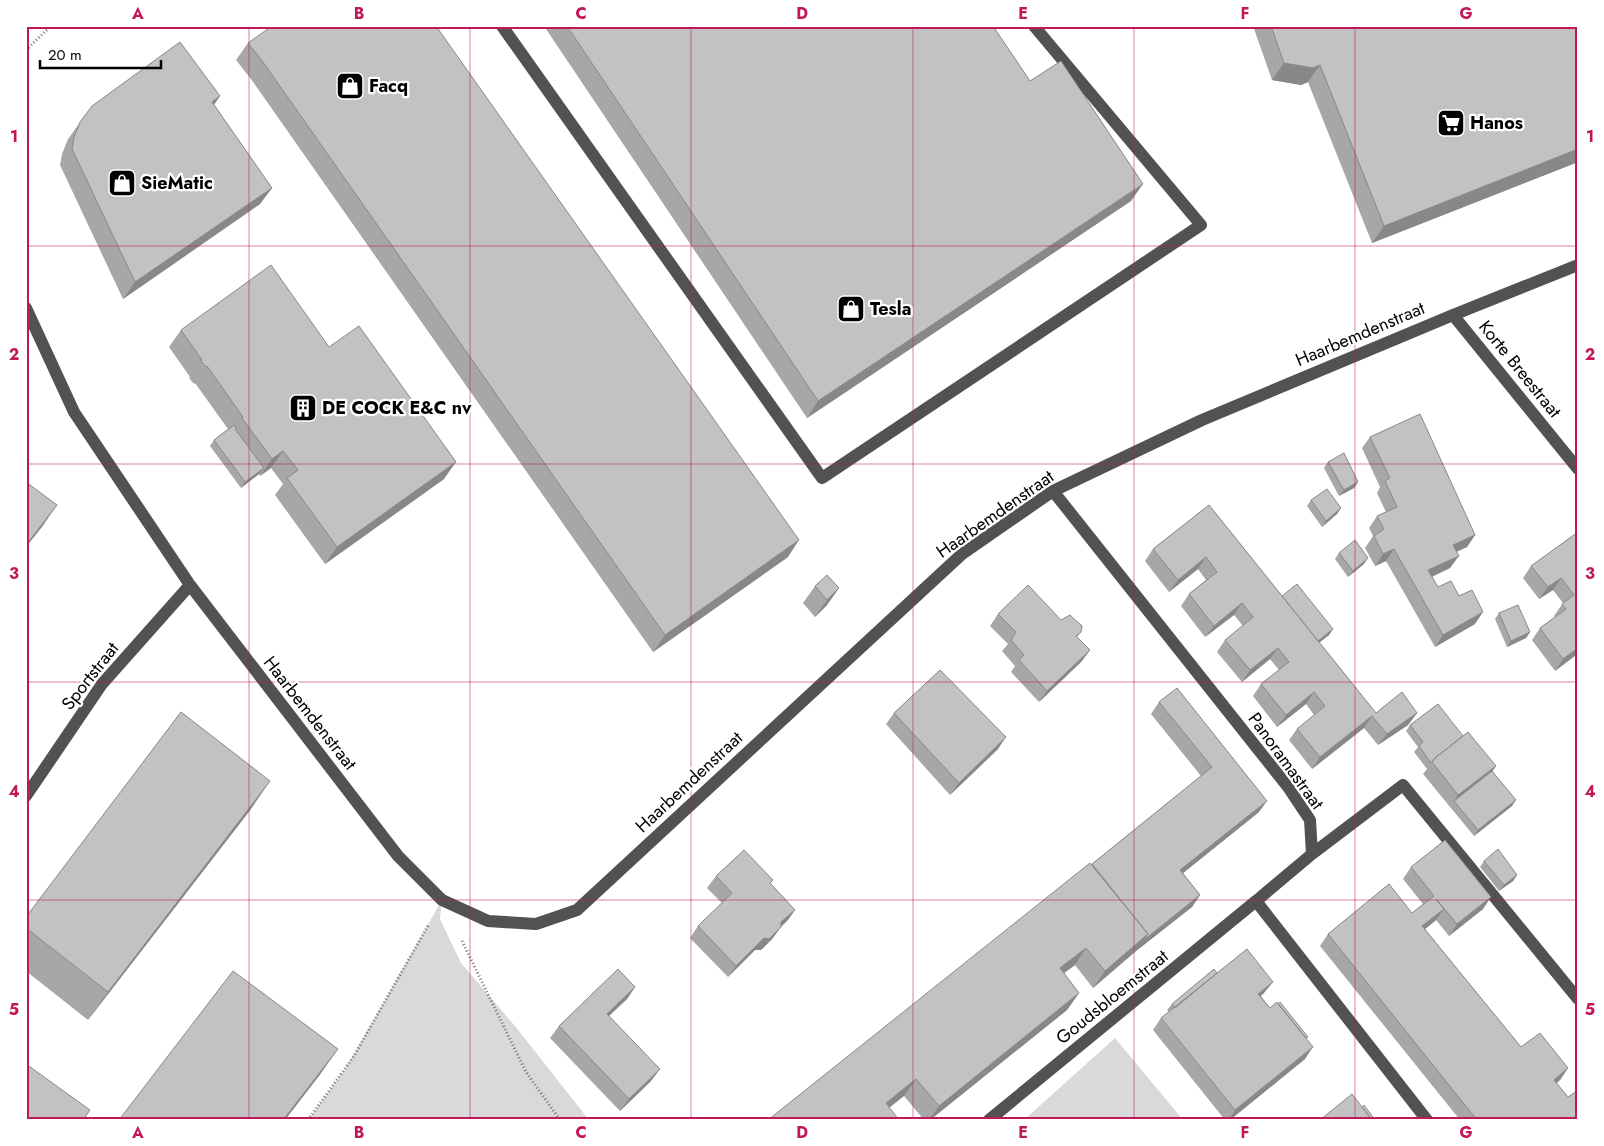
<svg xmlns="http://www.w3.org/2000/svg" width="1604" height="1146" font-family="Jost,sans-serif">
<rect width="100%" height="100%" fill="#fff"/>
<!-- green -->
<path fill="#d9d9d9" d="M442,900L440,919L461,963L515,1026L589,1120H308L344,1071Z
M1115,1038L1183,1120H1024Z"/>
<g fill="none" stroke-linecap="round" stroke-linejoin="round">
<!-- path -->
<path stroke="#747474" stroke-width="3" stroke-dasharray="1 2.5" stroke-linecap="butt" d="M26,50L51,26
M462,941L526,1072L560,1120
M308,1120L354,1056L429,924"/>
<!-- minor -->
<path stroke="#525252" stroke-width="12" d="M502,26L822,478L1201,225L1034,26
M26,308L74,412L190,585L398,856L442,900L488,921L536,924L577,910L962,554L1053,491L1202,420L1453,315L1578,265
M1453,315L1578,469
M1053,491L1288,787L1310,820L1312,854L1256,901L1427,1120
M26,796L102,684L190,585
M1312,854L1403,785L1578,999
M989,1120L1256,901"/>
</g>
<!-- wall -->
<path fill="#a7a7a7" d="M544,26H993L1030,81L1131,201L807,418Z
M1253,26H1578V162L1372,243L1308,82L1301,85L1272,80Z
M248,43L788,557L653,652L251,79L236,60Z
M220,96L214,105L272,188L260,204L123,299L60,165L62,154L68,139L92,106Z
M181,330L329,347L444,479L325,564L275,495L283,484L271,468L260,476L259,474L241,488L210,446L214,440L228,429L195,383L194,384L189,378L190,377L169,347Z
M1370,437L1475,535L1467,547L1456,552L1450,568L1432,577L1438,587L1475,624L1435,647L1386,561L1375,566L1365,548L1373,536L1369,528L1377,516L1386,512L1377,493L1380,487L1362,448Z
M1328,462L1358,482L1354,488L1339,496L1324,468Z
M1311,500L1341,508L1337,514L1322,527L1307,506Z
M1209,505L1282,596L1333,629L1329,635L1319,642L1376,713H1417L1408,725L1378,745L1364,728L1312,769L1289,740L1297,729L1314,715L1306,704L1277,727L1253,696L1261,684L1279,670L1270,659L1242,682L1217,652L1225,640L1243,626L1234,615L1205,637L1181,606L1189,594L1206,580L1198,569L1169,592L1145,561L1153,549Z
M1578,532V658L1576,655L1555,671L1532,640L1540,628L1555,617L1554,616L1563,603L1553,590L1539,599L1523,578L1531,566Z
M1339,553L1364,564L1348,577L1335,559Z
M815,586L839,588L827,605L815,617L803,603Z
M1499,613L1530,632L1526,638L1507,647L1495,619Z
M998,614L1061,620L1081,632L1077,637L1090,650L1081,662L1039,702L1011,672L1015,666L1002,651L1008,644L990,626Z
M1159,702L1259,812L1183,873L1200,895L1192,907L1136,951L1093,988L1075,965L1064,973L1079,993L1067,1010L930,1120H924L904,1096L768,1120L1092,864L1201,776L1151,714Z
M894,713L998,749L950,795L886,724Z
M1410,725L1463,736L1496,766L1492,771L1512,806L1474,836L1423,774L1427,769L1414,752L1418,747L1406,731Z
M251,809L88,1020L26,971V917Z
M1484,861L1517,875L1513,881L1499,891L1480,867Z
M1411,867L1483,909L1449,936L1436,920L1425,929L1521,1047L1568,1068L1560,1080L1557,1083L1578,1120H1460L1320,946L1328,934L1412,913L1423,904L1403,879Z
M716,876L770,883L795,910L787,921L781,927L772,939L761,950H755L728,977L690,938L698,926L722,903L707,888Z
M1217,973L1264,993L1261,996L1270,1008L1308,1037L1306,1039L1305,1059L1230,1120H1225L1153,1030L1161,1018L1169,1012L1167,1010L1172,1004Z
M635,987L627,999L609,1016L651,1081L620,1111L550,1038L559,1026Z"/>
<!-- shaded-wall -->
<path fill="#888" d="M1284,63L1320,65L1308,82L1301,85L1272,80Z
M220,96L208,113L212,102Z
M1578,149V162L1372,243L1384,226Z
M1143,184L1131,201L807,418L818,401Z
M272,188L260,204L123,299L135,282Z
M283,451L271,468L260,476L272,459Z
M456,462L444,479L325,564L337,547Z
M264,468L259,474L241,488L245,482Z
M1358,482L1354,488L1339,496L1344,490Z
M57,505L42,527L26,547V545Z
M1341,508L1337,514L1322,527L1326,521Z
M1475,535L1467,547L1445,557L1453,545Z
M799,540L788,557L653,652L665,635Z
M1394,549L1386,561L1375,566L1383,554Z
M1459,556L1450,568L1420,582L1428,570Z
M1206,557L1198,569L1169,592L1178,580Z
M1368,558L1364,564L1348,577L1353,571Z
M1561,578L1553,590L1539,599L1548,587Z
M839,588L827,605L815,617L827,600Z
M1242,603L1234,615L1205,637L1214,626Z
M1483,612L1475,624L1435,647L1443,635Z
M1333,629L1329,635L1309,651L1313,645Z
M1530,632L1526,638L1507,647L1511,641Z
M1278,648L1270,659L1242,682L1250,670Z
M1578,648V652L1576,655L1555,671L1563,659Z
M1090,650L1081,662L1039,702L1047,691Z
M1314,692L1306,704L1277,727L1286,715Z
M1417,713L1408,725L1378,745L1387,734Z
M1372,716L1364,728L1312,769L1320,757Z
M1006,737L998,749L950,795L959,783Z
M1496,766L1488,778L1454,801L1458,795Z
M270,781L251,809L88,1020L108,992Z
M1516,800L1512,806L1474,836L1478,830Z
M1267,801L1259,812L1172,882L1180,870Z
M1517,875L1513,881L1499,891L1504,885Z
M1200,895L1192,907L1136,951L1093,988L1105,971L1148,934Z
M1491,897L1483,909L1449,936L1457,924Z
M1444,909L1435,921L1414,938L1422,926Z
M795,910L787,921L773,934L781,922Z
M781,927L772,939L761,950H755L728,977L736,966L764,938Z
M1086,948L1075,965L1048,985L1060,968Z
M1273,982L1264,993L1250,1005L1258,994Z
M635,987L627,999L598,1026L607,1014Z
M1079,993L1067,1010L930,1120H929L939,1106Z
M1313,1047L1305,1059L1230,1120H1229L1235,1110Z
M338,1049L319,1076L285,1120H283Z
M1568,1068L1560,1080L1546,1091L1554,1080Z
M660,1069L651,1081L620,1111L629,1099Z
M916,1079L904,1096L874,1120L886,1103Z"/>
<!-- building -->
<path fill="#c2c2c2" stroke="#888" d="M272,26H436L799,540L665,635L263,62L248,43Z
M567,26H993L1030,81L1061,61L1143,184L818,401Z
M1271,26H1578V149L1384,226L1320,65L1313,68L1284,63Z
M180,42L220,96L212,102L272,188L135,282L72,149L74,137L80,122L92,106Z
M271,265L329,347L359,326L456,462L337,547L287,478L298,470L283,451L272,459L242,418L243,417L207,366L206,367L201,361L202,360L181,330Z
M1420,414L1475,535L1453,545L1459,556L1428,570L1438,587L1451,581L1459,596L1472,590L1483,612L1443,635L1394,549L1383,554L1374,536L1384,529L1377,516L1397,507L1385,481L1390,478L1370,437Z
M234,425L236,428L235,429L264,468L245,482L214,440Z
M1344,453L1358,482L1344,490L1328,462Z
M26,482L57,505L26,545Z
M1327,489L1341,508L1326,521L1311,500Z
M1209,505L1376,713L1402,692L1417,713L1387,734L1372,716L1320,757L1297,729L1325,706L1314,692L1286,715L1261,684L1289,662L1278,648L1250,670L1225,640L1253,617L1242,603L1214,626L1189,594L1217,572L1206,557L1178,580L1153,549Z
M1578,532V648L1563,659L1540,628L1566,609L1562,604L1574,595L1561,578L1548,587L1531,566Z
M1355,540L1368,558L1353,571L1339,553Z
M827,575L839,588L827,600L815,586Z
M1297,584L1333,629L1318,641L1282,596Z
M1028,585L1061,620L1070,615L1082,626L1081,632L1076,636L1090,650L1047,691L1019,660L1024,655L1011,640L1016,632L998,614Z
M1518,605L1530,632L1511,641L1499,613Z
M940,670L1006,737L959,783L894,713Z
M1177,688L1267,801L1180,870L1200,895L1144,940L1148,934L1092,864L1212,767L1159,702Z
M1438,704L1463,736L1435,758L1431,763L1419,746L1423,742L1410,725Z
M181,712L270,781L108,992L26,928V917Z
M1468,732L1496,766L1458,795L1432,762L1435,758Z
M1492,771L1516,800L1478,830L1454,801Z
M1445,840L1491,897L1457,924L1436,899L1444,909L1422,926L1521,1047L1540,1033L1568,1068L1554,1080L1568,1097L1577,1091L1578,1092V1120H1477L1328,934L1389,884L1412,913L1434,896L1411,867Z
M1498,849L1517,875L1504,885L1484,861Z
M744,850L773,880L770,883L795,910L781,922V927L769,939L764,938L736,966L698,926L732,893L716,876Z
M1090,863L1148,934L1105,971L1086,948L1060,968L1079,993L939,1106L916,1079L886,1103L899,1120H768Z
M1247,949L1273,982L1258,994L1270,1008L1277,1002L1313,1047L1235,1110L1161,1018Z
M618,969L635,987L607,1014L660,1069L629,1099L559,1026Z
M1214,969L1217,973L1175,1008L1172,1004Z
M233,971L338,1049L283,1120H119Z
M1280,1002L1308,1037L1306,1038L1278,1004Z
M26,1064L90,1110L83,1120H26Z
M1352,1094L1372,1120H1320Z
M1364,1105L1375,1120H1372L1362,1107Z"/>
<!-- grid -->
<path fill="none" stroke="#c2185b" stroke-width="1" stroke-opacity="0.55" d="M249,26V1120M470,26V1120M691,26V1120M913,26V1120M1134,26V1120M1355,26V1120M26,246H1578M26,464H1578M26,682H1578M26,900H1578"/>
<!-- icons -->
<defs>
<g id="shop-square" transform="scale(1.4375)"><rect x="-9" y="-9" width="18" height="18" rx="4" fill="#000" stroke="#fff"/><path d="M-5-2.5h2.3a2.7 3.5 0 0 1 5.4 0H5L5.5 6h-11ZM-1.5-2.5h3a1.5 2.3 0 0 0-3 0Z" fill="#fff"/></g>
<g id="supermarket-square" transform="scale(1.4375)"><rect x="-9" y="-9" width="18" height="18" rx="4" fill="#000" stroke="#fff"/><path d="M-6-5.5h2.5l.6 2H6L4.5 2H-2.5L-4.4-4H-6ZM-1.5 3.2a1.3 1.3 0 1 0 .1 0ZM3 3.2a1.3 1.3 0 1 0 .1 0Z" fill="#fff"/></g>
<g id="building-square" transform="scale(1.4375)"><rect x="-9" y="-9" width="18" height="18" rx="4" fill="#000" stroke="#fff"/><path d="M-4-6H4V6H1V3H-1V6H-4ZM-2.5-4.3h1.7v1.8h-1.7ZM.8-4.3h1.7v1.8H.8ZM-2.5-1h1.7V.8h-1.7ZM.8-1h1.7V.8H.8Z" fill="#fff"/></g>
</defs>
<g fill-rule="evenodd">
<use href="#shop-square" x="350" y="86"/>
<use href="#supermarket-square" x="1451" y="123"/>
<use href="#shop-square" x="122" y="183"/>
<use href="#shop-square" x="851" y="309"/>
<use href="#building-square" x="303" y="408"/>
</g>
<g text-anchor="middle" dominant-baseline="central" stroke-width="4.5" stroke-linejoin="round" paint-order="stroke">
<!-- poi labels -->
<g font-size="18" font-weight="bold" fill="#000" stroke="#fff" text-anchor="start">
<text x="369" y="86">Facq</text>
<text x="1470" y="123">Hanos</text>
<text x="141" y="183">SieMatic</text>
<text x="870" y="309">Tesla</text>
<text x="322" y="408">DE COCK E&amp;C nv</text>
</g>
<!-- street labels -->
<g font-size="18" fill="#000" stroke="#fff">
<text transform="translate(1360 334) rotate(-23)">Haarbemdenstraat</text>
<text transform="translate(1520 369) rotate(51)">Korte Breestraat</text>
<text transform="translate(995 514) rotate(-35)">Haarbemdenstraat</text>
<text transform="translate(90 676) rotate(-52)">Sportstraat</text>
<text transform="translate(310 713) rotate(52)">Haarbemdenstraat</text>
<text transform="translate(1286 761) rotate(54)">Panoramastraat</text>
<text transform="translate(689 782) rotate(-43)">Haarbemdenstraat</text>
<text transform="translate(1112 997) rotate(-39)">Goudsbloemstraat</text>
</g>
</g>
<!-- border -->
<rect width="1604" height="1146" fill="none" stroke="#ffffff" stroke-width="55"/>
<!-- scale -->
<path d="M40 60v8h121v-8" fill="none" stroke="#000000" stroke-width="2.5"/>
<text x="48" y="60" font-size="15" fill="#000000" stroke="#ffffff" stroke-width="4" paint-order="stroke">20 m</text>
<rect x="28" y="28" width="1548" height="1090" fill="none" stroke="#c2185b" stroke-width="2"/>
<g font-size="16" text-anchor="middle" font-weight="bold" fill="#c2185b">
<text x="138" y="19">A</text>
<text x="359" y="19">B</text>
<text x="581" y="19">C</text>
<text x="802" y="19">D</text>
<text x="1023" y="19">E</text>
<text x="1245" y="19">F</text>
<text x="1466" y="19">G</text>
<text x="14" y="142">1</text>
<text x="1590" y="142">1</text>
<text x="14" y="360">2</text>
<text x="1590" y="360">2</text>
<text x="14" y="579">3</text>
<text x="1590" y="579">3</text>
<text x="14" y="797">4</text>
<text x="1590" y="797">4</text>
<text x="14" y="1015">5</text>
<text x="1590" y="1015">5</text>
<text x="138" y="1138">A</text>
<text x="359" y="1138">B</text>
<text x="581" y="1138">C</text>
<text x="802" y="1138">D</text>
<text x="1023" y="1138">E</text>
<text x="1245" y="1138">F</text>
<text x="1466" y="1138">G</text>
</g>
</svg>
